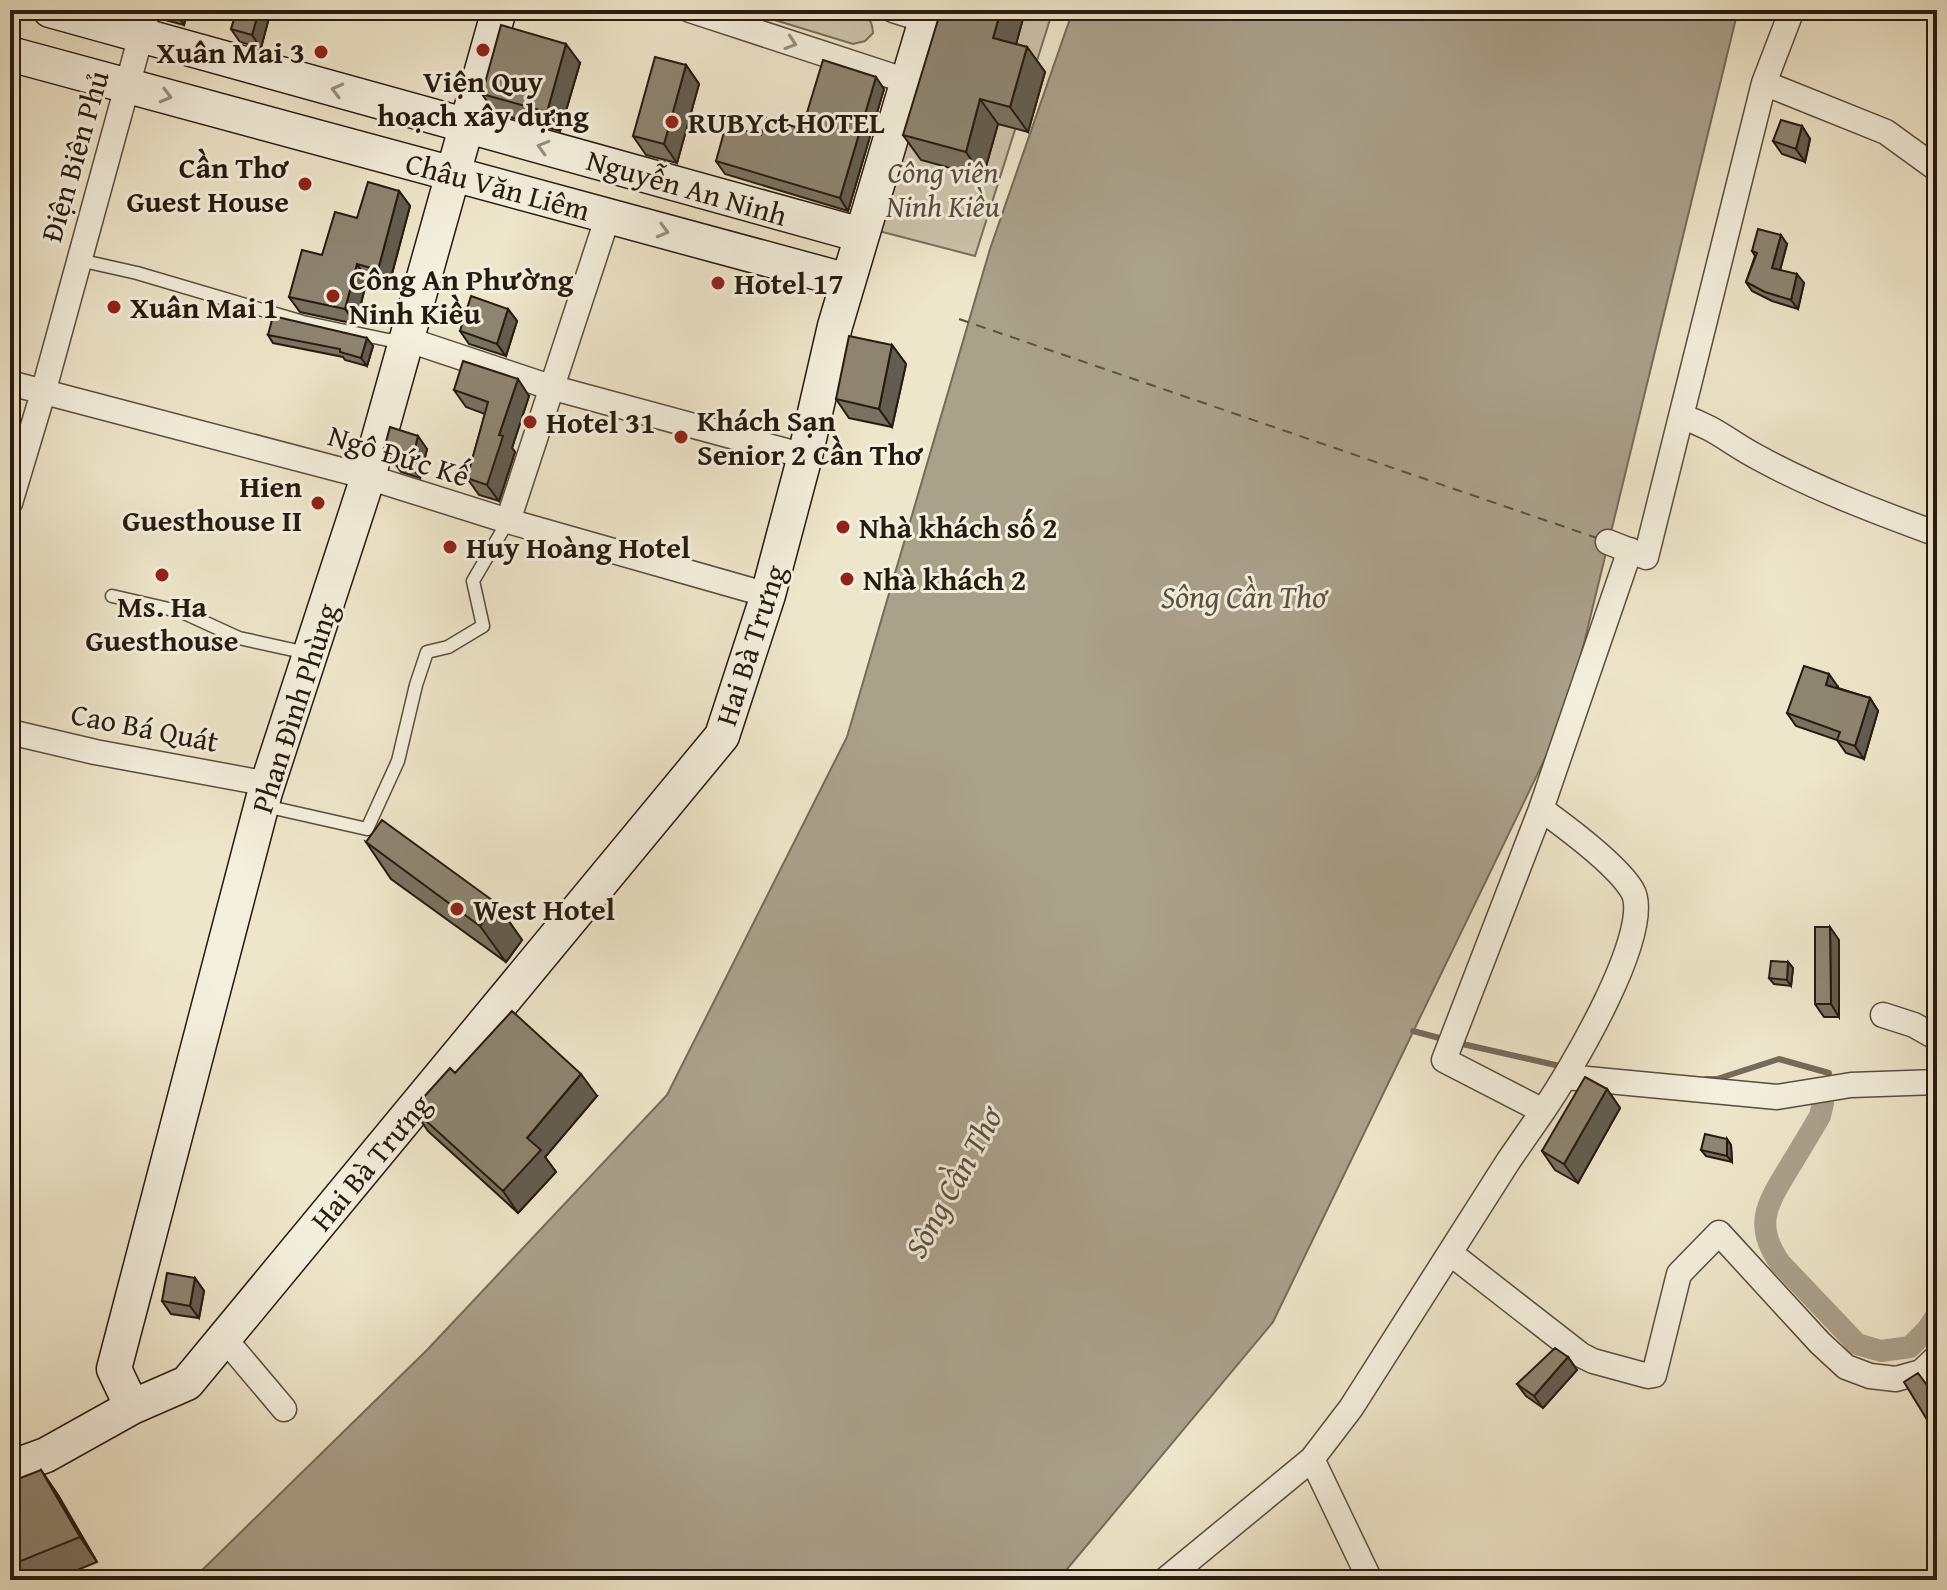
<svg xmlns="http://www.w3.org/2000/svg" width="1947" height="1590" font-family="'Gentium Book Plus',serif">
<rect width="100%" height="100%" fill="#eee6ca"/>
<filter id="stains"><feTurbulence type="fractalNoise" baseFrequency=".0025" numOctaves="4"/><feColorMatrix values="0 0 0 0 .2 0 0 0 0 .09 0 0 0 0 .02 0 0 0 .5 -.17"/></filter>
<radialGradient id="worn" r=".72"><stop offset=".6" stop-color="#630" stop-opacity="0"/><stop offset="1" stop-color="#630" stop-opacity=".3"/></radialGradient>
<!-- green -->
<path fill="#ccc3aa" stroke="#796f5d" stroke-width="2" d="M742,10H856C868,14 872,20 873,33L865,41L853,44Z
M947,10H1053L975,256L875,230Z"/>
<!-- water -->
<path fill="#aaa18b" stroke="#756b5a" stroke-width="2" d="M1073,10H1738L1567,713L1273,1322L1058,1580H192L427,1350L667,1095L847,737L990,249Z"/>
<g fill="none" stroke-linecap="round" stroke-linejoin="round">
<!-- stream -->
<path stroke="#756b5a" stroke-width="6" d="M1413,1031L1447,1040
M1458,1043L1564,1067
M1706,1079H1717L1779,1059L1829,1073"/>
<!-- canal -->
<path stroke="#aaa18b" stroke-width="22" d="M1823,1103L1820,1116C1809,1135 1798,1153 1787,1171C1766,1206 1754,1226 1780,1263L1857,1344L1881,1351L1910,1347L1927,1330L1937,1315"/>
<!-- ferry -->
<path stroke="#5b5141" stroke-width="2" stroke-dasharray="10 8" stroke-linecap="butt" d="M959,319L1597,538"/>
<!-- lane casing -->
<g stroke="#584e3e" stroke-width="15">
<path id="lane" d="M79,260L137,273L303,322L388,340L403,339
M112,596L182,612L239,638L307,653
M265,806L367,829L398,761L416,685L427,652L448,647L483,626L473,581L508,521"/>
</g>
<!-- street casing -->
<g stroke="#584e3e" stroke-width="27">
<path id="street" d="M690,10L907,81
M893,10L925,20
M1764,83L1886,132L1937,169
M406,339L550,387L805,456
M10,383L368,477L508,521L768,595
M1682,417C1715,427 1730,443 1759,458C1816,489 1877,512 1937,534
M10,503L43,393L148,10
M508,521L608,216
M1608,542L1646,557L1764,83L1792,10
M10,732L95,752L269,784
M1541,809C1566,827 1616,864 1632,890C1656,929 1568,1075 1543,1111
M1883,1015L1914,1025L1937,1038
M1566,1077L1777,1097L1851,1085L1937,1082
M1450,1253L1581,1355L1593,1361L1648,1376L1654,1375L1679,1274L1719,1233L1820,1343L1846,1367L1870,1376L1896,1379L1921,1372L1937,1357
M224,1338L284,1409
M1312,1459L1370,1580
M1165,1580L1312,1459L1351,1408L1509,1160L1543,1111L1444,1060L1541,809L1630,550"/>
</g>
<!-- secondary casing -->
<g stroke="#261b10" stroke-width="37">
<path id="secondary" d="M50,10L861,235
M10,54L848,281
M132,1407L114,1369L265,792L368,477L499,10
M10,1468L46,1455L132,1407L187,1383L722,736L768,595L805,456L835,326L929,10"/>
</g>
<!-- lane -->
<use href="#lane" stroke="#f4efdd" stroke-width="12"/>
<!-- street -->
<use href="#street" stroke="#f4efdd" stroke-width="24"/>
<!-- secondary -->
<use href="#secondary" stroke="#f4efdd" stroke-width="34"/>
</g>
<!-- wall -->
<path fill="#7a7261" stroke="#261b10" stroke-width="2" d="M155,10H188L184,25L161,19Z
M237,10H271L261,48L240,42L231,29Z
M1025,11L1016,44L1027,47L1045,72L1028,132L998,124L983,177L921,160L903,135Z
M580,63L560,131L495,113L482,94Z
M686,65L699,84L677,163L646,155L633,136Z
M884,89L848,211L725,174L716,161L761,135L802,129Z
M1802,126L1810,139L1805,162L1782,154L1773,141Z
M399,191L410,206L389,285L367,279L356,324L300,312L289,297L322,255L357,218Z
M1787,244L1780,270L1804,283L1798,309L1772,301L1752,291L1746,282L1755,256L1752,251Z
M508,309L517,321L506,356L469,344L460,331Z
M268,335L373,346L367,366L345,360L343,357L273,343Z
M892,345L906,364L892,427L849,418L836,399Z
M454,390L529,396L512,448L515,452L499,501L479,495L467,478L485,414L466,407Z
M384,449H427L420,478L401,472Z
M1838,687V688L1870,698L1878,711L1864,759L1846,753L1837,740L1796,726L1787,713Z
M366,842L496,903L522,940L506,962L391,879Z
M1839,940V1017H1824L1815,1004Z
M1788,962L1793,968L1791,986L1774,984L1769,978Z
M455,1073L597,1096L545,1157L556,1172L518,1213L428,1131L413,1109Z
M1607,1089L1620,1108L1578,1183L1555,1170L1542,1151Z
M1727,1139L1731,1145L1732,1162L1706,1156L1701,1150Z
M195,1278L204,1291L199,1318L171,1314L162,1301Z
M1568,1357L1577,1370L1543,1408L1526,1396L1517,1384Z
M41,1470L58,1495L97,1562L53,1580H22L11,1565Z"/>
<!-- shaded-wall -->
<path fill="#635d4f" stroke="#261b10" stroke-width="2" d="M176,10H188L184,25L175,12Z
M259,10H271L261,48L252,35Z
M1001,10H1024L1025,11L1011,63L993,38Z
M566,44L580,63L560,131L547,112Z
M1027,47L1045,72L1028,132L1010,107Z
M686,65L699,84L677,163L664,144Z
M876,77L884,89L848,211L840,198Z
M980,99L998,124L983,177L966,152Z
M1802,126L1810,139L1805,162L1796,149Z
M399,191L410,206L389,285L378,270Z
M1781,235L1787,244L1778,278L1772,268Z
M357,264L367,279L356,324L345,309Z
M1797,274L1804,283L1798,309L1791,300Z
M508,309L517,321L506,356L497,344Z
M367,338L373,346L367,366L361,358Z
M892,345L906,364L892,427L879,409Z
M518,379L529,396L512,448L515,452L499,501L487,485L499,435Z
M418,436L427,449L420,478L411,465Z
M1829,674L1838,687L1834,697L1826,685Z
M1870,698L1878,711L1864,759L1855,746Z
M496,903L522,940L506,962L480,926Z
M1830,927L1839,940V1017L1831,1004Z
M1788,962L1793,968L1791,986L1787,980Z
M581,1074L597,1096L545,1157L556,1172L518,1213L503,1191L527,1138Z
M1607,1089L1620,1108L1578,1183L1564,1164Z
M1727,1139L1731,1145L1732,1162L1727,1156Z
M195,1278L204,1291L199,1318L190,1306Z
M1568,1357L1577,1370L1543,1408L1534,1396Z
M41,1470L58,1495L97,1562L80,1537Z"/>
<!-- building -->
<path fill="#8e8571" stroke="#261b10" stroke-width="2" d="M237,10H259L252,35L231,29Z
M941,10H1001L993,38L1027,47L1010,107L980,99L966,152L903,135Z
M501,25L566,44L547,112L482,94Z
M655,57L686,65L664,144L633,136Z
M823,60L876,77L840,198L716,161L726,125L761,135L766,118L802,129Z
M1781,120L1802,126L1796,149L1773,141Z
M368,182L399,191L378,270L357,264L345,309L289,297L302,250L322,255L335,212L357,218Z
M1758,229L1781,235L1772,268L1797,274L1791,300L1765,292L1746,282L1757,253L1752,251Z
M471,296L508,309L497,344L460,331Z
M273,316L367,338L361,358L340,352V349L268,335Z
M849,336L892,345L879,409L836,399Z
M463,361L518,379L499,435L503,436L487,485L467,478L488,402L454,390Z
M390,427L418,436L411,465L392,459L384,449Z
M1804,666L1829,674L1826,685L1870,698L1855,746L1837,740L1840,732L1787,713Z
M382,820L496,903L480,926L366,842Z
M1815,927H1830L1831,1004H1815Z
M1771,961L1788,962L1787,980L1769,978Z
M512,1011L581,1074L527,1138L541,1150L503,1191L413,1109L450,1068L455,1073Z
M1585,1077L1607,1089L1564,1164L1542,1151Z
M1705,1134L1727,1139V1156L1701,1150Z
M167,1273L195,1278L190,1306L162,1301Z
M1555,1348L1568,1357L1534,1396L1517,1384Z
M1918,1373L1937,1399V1436L1904,1382Z
M41,1470L80,1537L11,1565L10,1562V1482Z"/>
<!-- one-way arrows -->
<defs><path id="oneway-chevron" d="M-2-3.5L2.5 0L-2 3.5" fill="none" stroke-width="1.6" stroke-linecap="round" stroke-linejoin="round" transform="scale(2)"/></defs>
<g stroke="#979081">
<use href="#oneway-chevron" transform="translate(791 43) rotate(18)"/>
<use href="#oneway-chevron" transform="translate(337 90) rotate(-165)"/>
<use href="#oneway-chevron" transform="translate(166 96) rotate(15)"/>
<use href="#oneway-chevron" transform="translate(543 147) rotate(-164)"/>
<use href="#oneway-chevron" transform="translate(663 231) rotate(15)"/>
</g>
<!-- markers -->
<g fill="#8f2418" stroke="#f4efdd" stroke-width="3">
<circle cx="483" cy="50" r="8"/>
<circle cx="321" cy="52" r="8"/>
<circle cx="672" cy="122" r="8"/>
<circle cx="305" cy="184" r="8"/>
<circle cx="718" cy="283" r="8"/>
<circle cx="333" cy="296" r="8"/>
<circle cx="114" cy="307" r="8"/>
<circle cx="530" cy="422" r="8"/>
<circle cx="681" cy="437" r="8"/>
<circle cx="318" cy="503" r="8"/>
<circle cx="843" cy="527" r="8"/>
<circle cx="450" cy="547" r="8"/>
<circle cx="162" cy="575" r="8"/>
<circle cx="847" cy="579" r="8"/>
<circle cx="457" cy="909" r="8"/>
</g>
<g text-anchor="middle" dominant-baseline="central" stroke-width="6" stroke-linejoin="round" paint-order="stroke">
<!-- poi labels -->
<g font-size="30" font-weight="bold" fill="#261b10" stroke="#f4efdd" text-anchor="start">
<text x="305" y="52" text-anchor="end">Xuân Mai 3</text>
<text x="483" y="81" text-anchor="middle">Viện Quy<tspan x="483" dy="34">hoạch xây dựng</tspan></text>
<text x="688" y="122">RUBYct HOTEL</text>
<text x="289" y="167" text-anchor="end">Cần Thơ<tspan x="289" dy="34">Guest House</tspan></text>
<text x="349" y="279">Công An Phường<tspan x="349" dy="34">Ninh Kiều</tspan></text>
<text x="734" y="283">Hotel 17</text>
<text x="130" y="307">Xuân Mai 1</text>
<text x="697" y="420">Khách Sạn<tspan x="697" dy="34">Senior 2 Cần Thơ</tspan></text>
<text x="546" y="422">Hotel 31</text>
<text x="302" y="486" text-anchor="end">Hien<tspan x="302" dy="34">Guesthouse II</tspan></text>
<text x="859" y="527">Nhà khách số 2</text>
<text x="466" y="547">Huy Hoàng Hotel</text>
<text x="863" y="579">Nhà khách 2</text>
<text x="162" y="606" text-anchor="middle">Ms. Ha<tspan x="162" dy="34">Guesthouse</tspan></text>
<text x="473" y="909">West Hotel</text>
</g>
<!-- street labels -->
<g font-size="30" fill="#261b10" stroke="#f4efdd">
<text transform="translate(74 156) rotate(-74)">Điện Biên Phủ</text>
<text transform="translate(498 186) rotate(15)">Châu Văn Liêm</text>
<text transform="translate(687 187) rotate(16)">Nguyễn An Ninh</text>
<text transform="translate(399 455) rotate(17)">Ngô Đức Kế</text>
<text transform="translate(750 645) rotate(-72)">Hai Bà Trưng</text>
<text transform="translate(294 708) rotate(-72)">Phan Đình Phùng</text>
<text transform="translate(145 727) rotate(11)">Cao Bá Quát</text>
<text transform="translate(370 1162) rotate(-50)">Hai Bà Trưng</text>
</g>
<!-- park labels -->
<g font-size="30" font-style="italic" fill="#584d3e" stroke="#f4efdd">
<text x="943" y="172">Công viên<tspan x="943" dy="34">Ninh Kiều</tspan></text>
</g>
<!-- water labels -->
<g font-size="32" font-style="italic" fill="#5b5141" stroke="#f4efdd">
<text x="1244" y="596">Sông Cần Thơ</text>
<text transform="translate(953 1182) rotate(-61)">Sông Cần Thơ</text>
</g>
</g>
<!-- margin -->
<rect width="1947" height="1590" fill="none" stroke="#eee6ca" stroke-width="40"/>
<rect x="12" y="12" width="1923" height="1566" fill="none" stroke="#261b10" stroke-width="4"/>
<rect x="20" y="20" width="1907" height="1550" fill="none" stroke="#261b10" stroke-width="2"/>
<rect width="100%" height="100%" filter="url(#stains)"/>
<rect width="100%" height="100%" fill="url(#worn)"/>
</svg>
